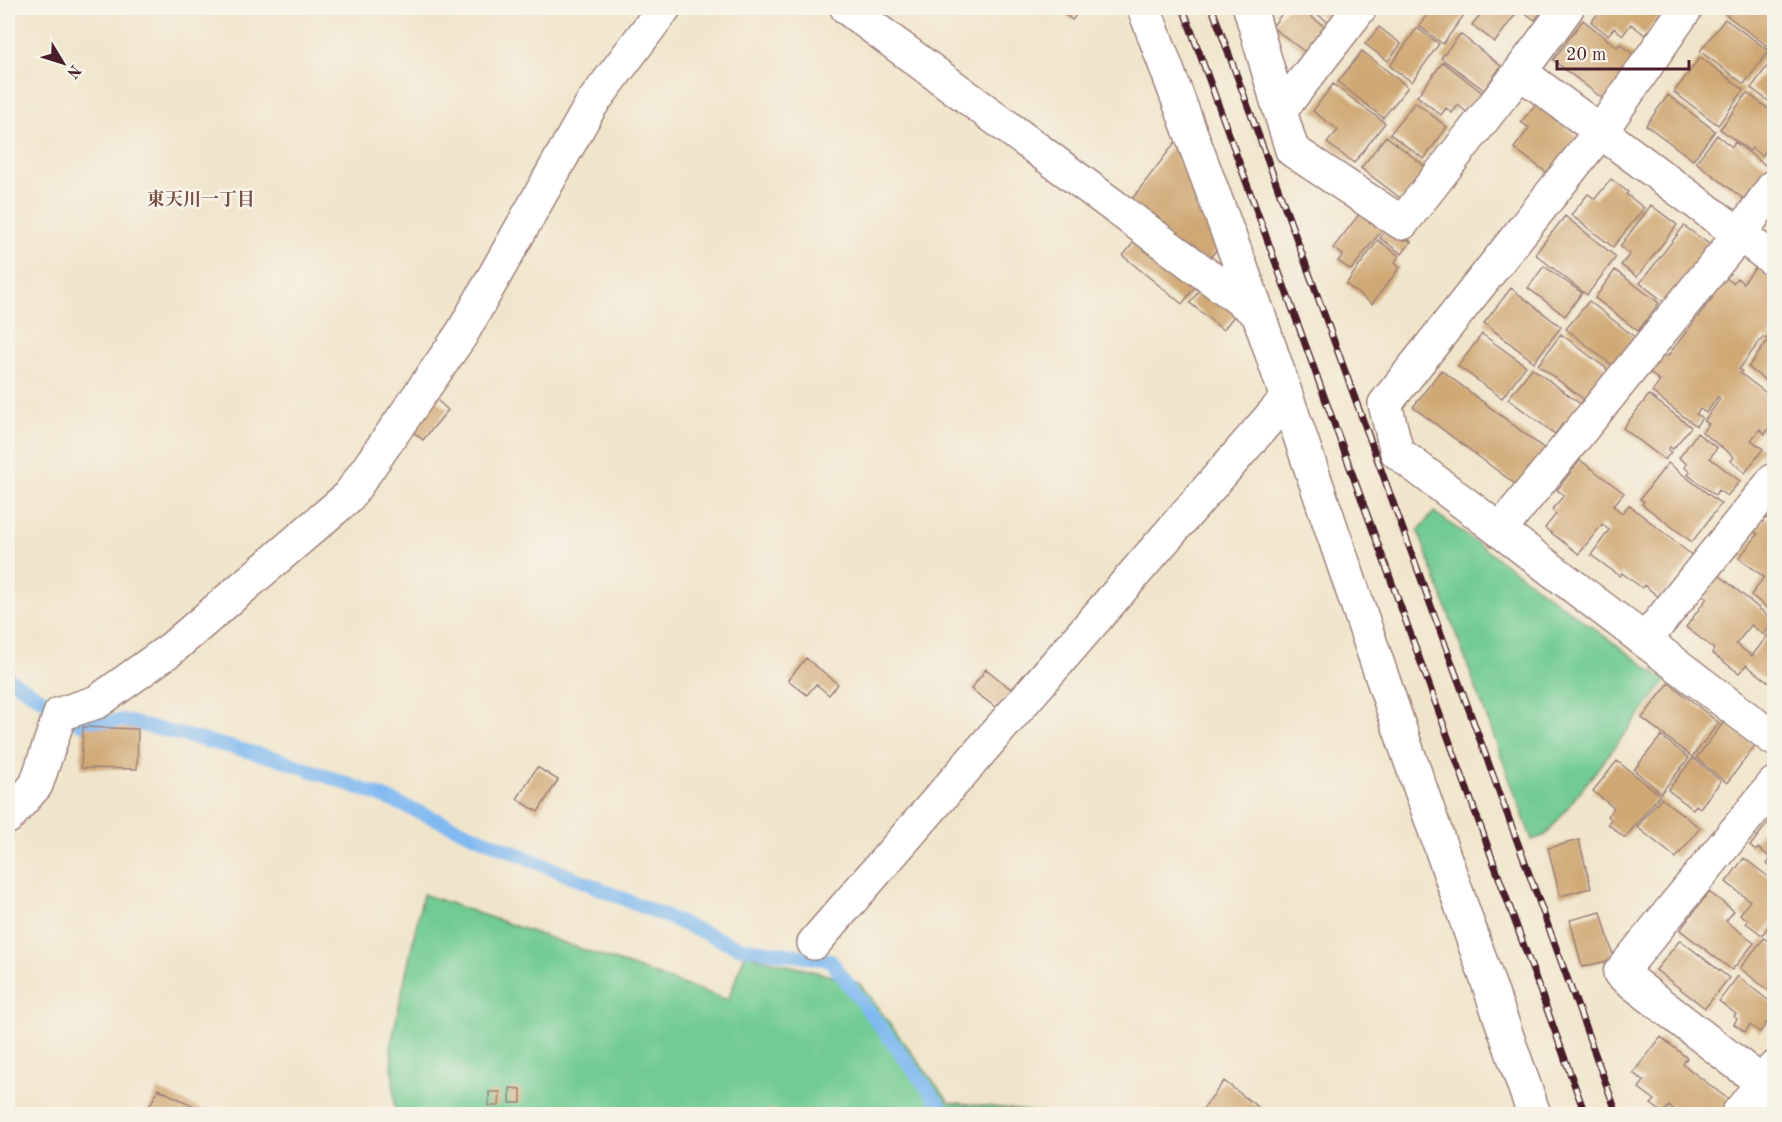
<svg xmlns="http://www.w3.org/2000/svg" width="1782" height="1122" font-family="'Old Standard TT','Noto Serif JP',serif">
<rect width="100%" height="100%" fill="#f7f3e8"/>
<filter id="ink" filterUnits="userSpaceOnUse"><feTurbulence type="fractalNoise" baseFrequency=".0167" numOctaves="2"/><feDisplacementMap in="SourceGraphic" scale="12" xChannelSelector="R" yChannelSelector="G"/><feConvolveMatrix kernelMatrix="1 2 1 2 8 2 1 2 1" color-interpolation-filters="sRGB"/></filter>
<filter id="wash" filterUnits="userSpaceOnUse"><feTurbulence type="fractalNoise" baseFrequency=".008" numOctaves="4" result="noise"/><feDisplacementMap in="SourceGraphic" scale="24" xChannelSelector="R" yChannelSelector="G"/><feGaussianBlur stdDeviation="1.35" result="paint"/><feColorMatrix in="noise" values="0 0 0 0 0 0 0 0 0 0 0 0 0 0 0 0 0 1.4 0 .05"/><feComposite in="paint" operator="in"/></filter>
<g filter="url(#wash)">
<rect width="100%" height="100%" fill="#f0e5cb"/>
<!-- green -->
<path fill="#71cb92" stroke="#5e755e" stroke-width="1.5" d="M1434,512L1666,681L1546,835L1532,840L1418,531Z
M423,894L728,1000L745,954L859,983L949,1102L1054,1114H395L391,1044Z"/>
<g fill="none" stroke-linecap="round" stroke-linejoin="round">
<!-- stream -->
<path stroke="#80b9f0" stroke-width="14" d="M8,678L83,725L122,720L279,759L381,796L738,947L830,960L945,1112V1114"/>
</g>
<g id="blocks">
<!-- building -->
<path fill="#d0a875" d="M1057,8H1082L1072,20Z
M1286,8H1299L1332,32L1313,58L1272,27Z
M1309,8H1345L1332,25Z
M1432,8H1469L1443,44L1419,26Z
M1485,8H1514L1518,11L1495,42L1472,25Z
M1518,8H1544L1535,20Z
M1603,8H1660L1663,11L1645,35L1631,24L1623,35L1614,28L1608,35L1591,22Z
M1730,8H1774V44L1771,49L1725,14Z
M1725,19L1769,51L1744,84L1700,51Z
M1583,20L1617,47L1620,44L1639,59L1607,102L1553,60Z
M1379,27L1401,44L1388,61L1365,44Z
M1417,28L1439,44L1412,82L1390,66Z
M1460,34L1501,66L1484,90L1441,58Z
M1362,51L1408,87L1383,118L1338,82Z
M1700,57L1744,90L1718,125L1674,92Z
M1774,57V105L1751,88Z
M1443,62L1484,94L1469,114L1458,105L1452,113L1446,108L1441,115L1417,96Z
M1333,84L1385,123L1354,163L1327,143L1338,130L1313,111Z
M1747,93L1774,113V147L1772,150L1769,147L1762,156L1752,148L1750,151L1720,129Z
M1668,95L1715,131L1693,160L1646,125Z
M1415,102L1447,127L1424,159L1390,134Z
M1536,104L1581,139L1551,176L1514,148L1529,128L1521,122Z
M1717,135L1732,147L1735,142L1774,172L1750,204L1696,162Z
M1386,136L1427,168L1403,200L1361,168Z
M1177,140L1217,249L1202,268L1125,208Z
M1611,179L1628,192L1626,194L1644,208L1613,247L1571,215L1588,194L1595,199Z
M1367,204L1389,221L1351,270L1338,261L1343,255L1333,248Z
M1651,205L1677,225L1637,277L1621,265L1630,254L1620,246Z
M1565,216L1616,257L1587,295L1535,254Z
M1389,226L1411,242L1402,254L1380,238Z
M1684,226L1713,247L1668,305L1640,283Z
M1140,234L1199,282L1182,304L1123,256Z
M1378,240L1399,256L1395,262L1400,267L1372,304L1346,284Z
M1544,266L1582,293L1565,316L1528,288Z
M1756,267L1774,281V329L1767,339L1763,337L1739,369L1742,371L1740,373L1774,399V421L1765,434L1760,429L1751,440L1763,449L1745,473L1731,461L1734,457L1702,432L1709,424L1704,421L1720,399L1718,397L1706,413L1700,409L1696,414L1702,418L1696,426L1652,392L1660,381L1650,373L1664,355L1667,357L1713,297L1709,294L1723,276L1733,283L1737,278L1743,283Z
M1615,270L1659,303L1638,331L1595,298Z
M1204,284L1238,311L1223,330L1190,303Z
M1511,288L1561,327L1534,362L1484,323Z
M1589,301L1636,338L1613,366L1566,329Z
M1774,333V385L1773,386L1748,367Z
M1482,334L1526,366L1502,398L1458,366Z
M1561,334L1612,373L1589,403L1538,365Z
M1532,368L1587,409L1572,430L1563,423L1555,434L1508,399Z
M1441,370L1550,453L1523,490L1413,407Z
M1649,395L1691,427L1673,449L1670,447L1668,450L1671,452L1665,460L1623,428Z
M436,399L448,410L423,440L411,430Z
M1697,433L1717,448L1710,458L1740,481L1727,496L1718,490L1715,495L1688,475L1690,472L1684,467L1687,464L1679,458Z
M1580,460L1624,493L1613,506L1622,513L1629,505L1693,556L1660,598L1644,585L1642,588L1622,573L1620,576L1591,555L1609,530L1602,524L1579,554L1545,528L1556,514L1552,510L1564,495L1557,490Z
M1668,463L1721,504L1692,542L1642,504L1644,501L1640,499Z
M1766,517L1774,524V613L1751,595L1764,577L1739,558L1758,534L1754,532Z
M1718,574L1774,621L1764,635L1751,625L1736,644L1752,656L1774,627V686L1746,665L1739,673L1712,653L1714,649L1686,627L1707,598L1702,594Z
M806,658L838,684L829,695L816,684L807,695L788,680Z
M986,669L1012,690L998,709L971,689Z
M1669,683L1719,723L1692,757L1642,718Z
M1724,722L1755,746L1727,783L1696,758Z
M83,727L138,729L137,769L81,768Z
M1661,736L1689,758L1661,793L1634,770Z
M1693,758L1721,781L1700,808L1696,805L1693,809L1668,790Z
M1617,761L1660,795L1625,838L1608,824L1611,819L1608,816L1614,808L1593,791Z
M537,767L558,780L538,812L517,799Z
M1661,798L1700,828L1676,858L1637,827Z
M1770,820L1774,823V869L1767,864L1771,858L1758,848L1756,851L1750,846Z
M1579,840L1591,888L1560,896L1548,848Z
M1744,858L1774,881V919L1762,935L1746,923L1748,920L1740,914L1750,901L1726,882Z
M1709,892L1734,911L1726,921L1754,943L1732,970L1680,930Z
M1601,912L1614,959L1582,967L1570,920Z
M1774,924V938L1768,932Z
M1764,938L1774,946V995L1740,968Z
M1680,940L1729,978L1705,1008L1656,970Z
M1738,976L1774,1005V1013L1760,1032L1750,1025L1745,1032L1734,1024L1737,1019L1734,1016L1736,1014L1719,1001Z
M1661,1037L1687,1058L1683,1064L1733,1103L1724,1114H1678L1669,1106L1663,1113L1651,1104L1655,1100L1639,1088L1644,1081L1633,1073Z
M1224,1081L1267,1114H1199Z
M510,1088L521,1089V1103H510Z
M158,1089L211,1114H146Z
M489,1092H500L499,1106H489Z
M769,1109L788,1114H767Z"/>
</g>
</g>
<g filter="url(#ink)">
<use href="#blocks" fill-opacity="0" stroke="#9d827b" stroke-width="1.5"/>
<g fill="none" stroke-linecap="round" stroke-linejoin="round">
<!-- minor casing -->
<g stroke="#9d827b" stroke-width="36">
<path id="minor" d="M847,8L1258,313
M1144,8L1258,313L1409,756L1534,1114
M1250,8L1280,111
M1360,8L1280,111L1292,150L1402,223L1520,72L1774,260
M1686,8L1601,131L1385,404L1397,452L1774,739
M1520,72L1567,8
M1500,530L1740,234L1774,186
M1645,640L1774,480
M1774,784L1620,973L1774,1092
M8,817L36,785L60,714L97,702L171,649L348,497L461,335L591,105L664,8
M814,943L1287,398
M1738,1114L1774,1068"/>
</g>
<!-- minor -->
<use href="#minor" stroke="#fff" stroke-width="33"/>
<!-- rail casing -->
<g stroke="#4a1f2b" stroke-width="7">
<path id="rail" d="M1183,8L1585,1114
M1212,8L1617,1114"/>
</g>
<!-- rail -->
<use href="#rail" stroke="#f7f3e8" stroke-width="4.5" stroke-dasharray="14" stroke-linecap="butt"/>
</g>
</g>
<g text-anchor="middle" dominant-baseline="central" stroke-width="5" stroke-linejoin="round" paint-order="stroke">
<!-- neighbourhood labels -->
<g font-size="18" font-weight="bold" fill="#794f45" stroke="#f7f3e8">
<text x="201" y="200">東天川一丁目</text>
</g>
</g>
<!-- margin -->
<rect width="1782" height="1122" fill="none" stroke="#f7f3e8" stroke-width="30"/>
<!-- north arrow -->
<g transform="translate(63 63) rotate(128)" stroke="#f7f3e8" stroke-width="4.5" paint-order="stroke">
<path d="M0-4.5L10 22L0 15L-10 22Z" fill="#4a1f2b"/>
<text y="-9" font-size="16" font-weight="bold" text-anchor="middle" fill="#4a1f2b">N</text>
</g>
<!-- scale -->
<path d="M1557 60v9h132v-9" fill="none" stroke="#4a1f2b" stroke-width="3"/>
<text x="1566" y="60" font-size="18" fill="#4a1f2b" stroke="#f7f3e8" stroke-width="4.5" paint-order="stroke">20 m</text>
</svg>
